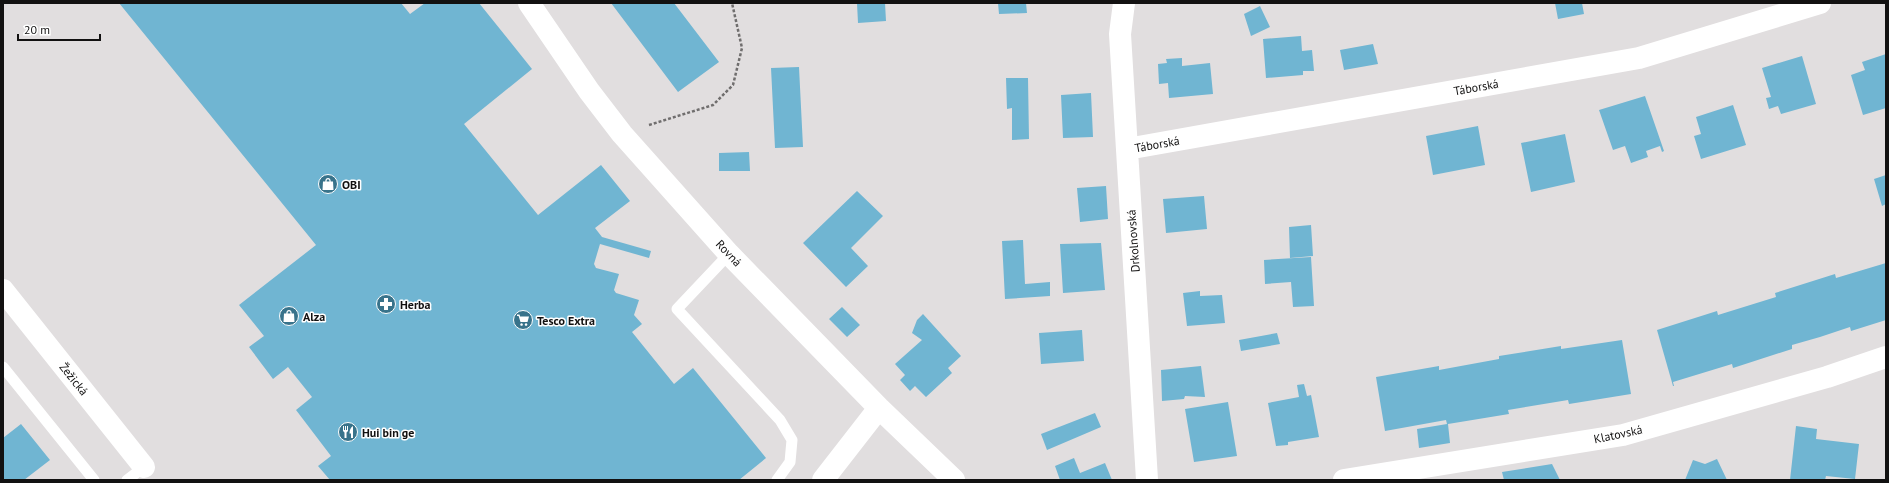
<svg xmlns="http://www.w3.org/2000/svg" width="1889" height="483" font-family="'PT Sans',sans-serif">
<rect width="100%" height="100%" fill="#e1dedf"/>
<!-- building -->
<path fill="#70b5d2" d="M119,3H401L410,14L425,3H479L532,69L464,124L538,215L601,165L630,201L595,228L602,237L651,251L649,258L600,244L594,264L596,268L619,274L614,290L616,293L639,300L634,315L642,324L632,332L674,384L693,368L766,458L739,480H330L318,466L331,456L296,410L312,397L288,367L273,379L249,347L264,336L239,305L316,245Z
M611,3H674L719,62L678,92Z
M857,3H885L886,21L858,23Z
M998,3H1026L1027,13L999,14Z
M1555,3H1582L1584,14L1558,19Z
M1260,6L1270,27L1251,36L1244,14Z
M1301,36L1302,51L1312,50L1314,71H1303V75L1266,78L1263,39Z
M1373,44L1378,64L1344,70L1340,50Z
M1886,54V108L1863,115L1851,75L1865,70L1862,62Z
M1802,56L1816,104L1781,114L1778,106L1769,109L1766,98L1771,97L1762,68Z
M1182,58V66L1210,63L1213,94L1169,98L1168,83L1159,84L1158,64L1167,63L1166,59Z
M799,67L803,147L775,148L771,68Z
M1006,78H1028L1029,139L1012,140V108L1007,109Z
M1091,93L1093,137L1063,138L1061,95Z
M1645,96L1664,151L1662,152L1660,146L1646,151L1648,157L1631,163L1625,146L1613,150L1599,110Z
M1733,105L1746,145L1701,159L1694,136L1701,134L1696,117Z
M1478,126L1485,165L1433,175L1426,136Z
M1565,134L1575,182L1531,192L1521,143Z
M749,152L750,171H719V153Z
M1886,175V204L1882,206L1874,179Z
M1106,186L1108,219L1080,222L1077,188Z
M857,191L883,216L851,248L868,266L846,287L803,243Z
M1204,196L1207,229L1166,233L1163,199Z
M1311,225L1313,256L1290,258L1289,227Z
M1023,240L1025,284L1050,282V296L1005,299L1002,241Z
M1101,243L1105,290L1063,293L1060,244Z
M1311,257L1314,306L1293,307L1291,282L1265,284L1264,260Z
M1886,263V320L1851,331L1850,327L1820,337L1818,330L1820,337L1792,345V349L1733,368L1732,364L1673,382L1674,386H1673L1657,330L1717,311L1718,315L1776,297L1775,293L1835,274L1836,278Z
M1200,291V296L1222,295L1225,323L1187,326L1183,293Z
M842,307L860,325L847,337L829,319Z
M923,314L961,356L948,368L952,373L926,397L915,386L910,391L900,380L905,375L895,364L922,340L912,333L917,320Z
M1082,330L1084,361L1041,364L1039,333Z
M1277,333L1280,344L1241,351L1239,340Z
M1622,340L1631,394L1569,404L1568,400L1508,410L1509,414L1448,424L1450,443L1419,448L1417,429L1447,424L1446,420L1385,431L1376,377L1439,366V370L1499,359V356L1561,346V349Z
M1201,366L1205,397L1185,396L1184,399L1162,401L1161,370Z
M1304,384L1307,396L1311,395L1319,437L1288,442V445L1276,446L1268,403L1299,397L1297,385Z
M1228,402L1237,456L1194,462L1185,409Z
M1095,413L1101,427L1047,450L1041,434Z
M21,424L50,460L24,480H3V438Z
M1796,426L1817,429L1816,439L1859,444L1855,479L1826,476L1825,480H1790Z
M1074,458L1080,473L1105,463L1112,480H1060L1055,466Z
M1717,459L1727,480H1685L1693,460L1705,464Z
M1552,464L1560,480H1504L1502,472Z"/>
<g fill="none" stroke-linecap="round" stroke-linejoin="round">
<!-- path -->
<path stroke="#706e6e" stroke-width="2.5" stroke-dasharray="3 2" stroke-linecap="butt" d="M649,125L713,105L733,85L742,48L732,3"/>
<!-- lane -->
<path stroke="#fff" stroke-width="11" d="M729,254L677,309L780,420L792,440L790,462L777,480
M3,367L94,480
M127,480L144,467"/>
<!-- street -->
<path stroke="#fff" stroke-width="22" d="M529,3L589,91L622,134L729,254L879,408L954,480
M1124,3L1120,34L1147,480
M1127,149L1639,58L1820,3
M3,290L144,467
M823,480L879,408
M1344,480L1623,435L1827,377L1886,357"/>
</g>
<!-- icons -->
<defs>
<g id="shop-disc" transform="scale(1)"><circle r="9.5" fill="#38738b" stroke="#fff"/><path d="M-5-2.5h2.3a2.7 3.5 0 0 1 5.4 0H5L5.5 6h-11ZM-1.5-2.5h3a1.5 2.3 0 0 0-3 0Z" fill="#fff"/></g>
<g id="pharmacy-disc" transform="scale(1)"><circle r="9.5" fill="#38738b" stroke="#fff"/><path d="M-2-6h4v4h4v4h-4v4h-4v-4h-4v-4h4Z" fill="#fff"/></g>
<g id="supermarket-disc" transform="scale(1)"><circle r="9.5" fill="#38738b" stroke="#fff"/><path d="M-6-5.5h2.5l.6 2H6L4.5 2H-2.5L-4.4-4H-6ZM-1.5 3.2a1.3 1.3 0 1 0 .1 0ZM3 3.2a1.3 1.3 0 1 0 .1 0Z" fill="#fff"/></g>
<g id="restaurant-disc" transform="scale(1)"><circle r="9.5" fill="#38738b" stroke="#fff"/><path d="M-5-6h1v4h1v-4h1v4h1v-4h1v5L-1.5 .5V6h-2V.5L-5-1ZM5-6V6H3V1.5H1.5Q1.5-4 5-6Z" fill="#fff"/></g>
</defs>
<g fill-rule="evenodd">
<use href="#shop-disc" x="328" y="184"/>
<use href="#pharmacy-disc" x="386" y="304"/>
<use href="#shop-disc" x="289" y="316"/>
<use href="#supermarket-disc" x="523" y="320"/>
<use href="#restaurant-disc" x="348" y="432"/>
</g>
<g text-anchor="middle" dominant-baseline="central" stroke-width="3" stroke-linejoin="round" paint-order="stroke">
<!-- street labels -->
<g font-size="12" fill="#121111" stroke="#fff">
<text transform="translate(1476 87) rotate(-10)">Táborská</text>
<text transform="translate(1157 144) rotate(-10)">Táborská</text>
<text transform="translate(1133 241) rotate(-94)">Drkolnovská</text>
<text transform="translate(729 253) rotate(47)">Rovná</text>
<text transform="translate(74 379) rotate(51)">Žežická</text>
<text transform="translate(1618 434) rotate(-12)">Klatovská</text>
</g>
<!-- poi labels -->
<g font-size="12" font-weight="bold" fill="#121111" stroke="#fff" text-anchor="start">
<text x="342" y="184">OBI</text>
<text x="400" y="304">Herba</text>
<text x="303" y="316">Alza</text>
<text x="537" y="320">Tesco Extra</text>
<text x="362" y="432">Hui bin ge</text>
</g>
</g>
<!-- border -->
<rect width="1889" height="483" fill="none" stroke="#121111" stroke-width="8"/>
<!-- scale -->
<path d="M18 34v6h82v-6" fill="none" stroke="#121111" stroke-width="2"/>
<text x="24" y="34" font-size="12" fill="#121111" stroke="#ffffff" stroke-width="3" paint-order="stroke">20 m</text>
</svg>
